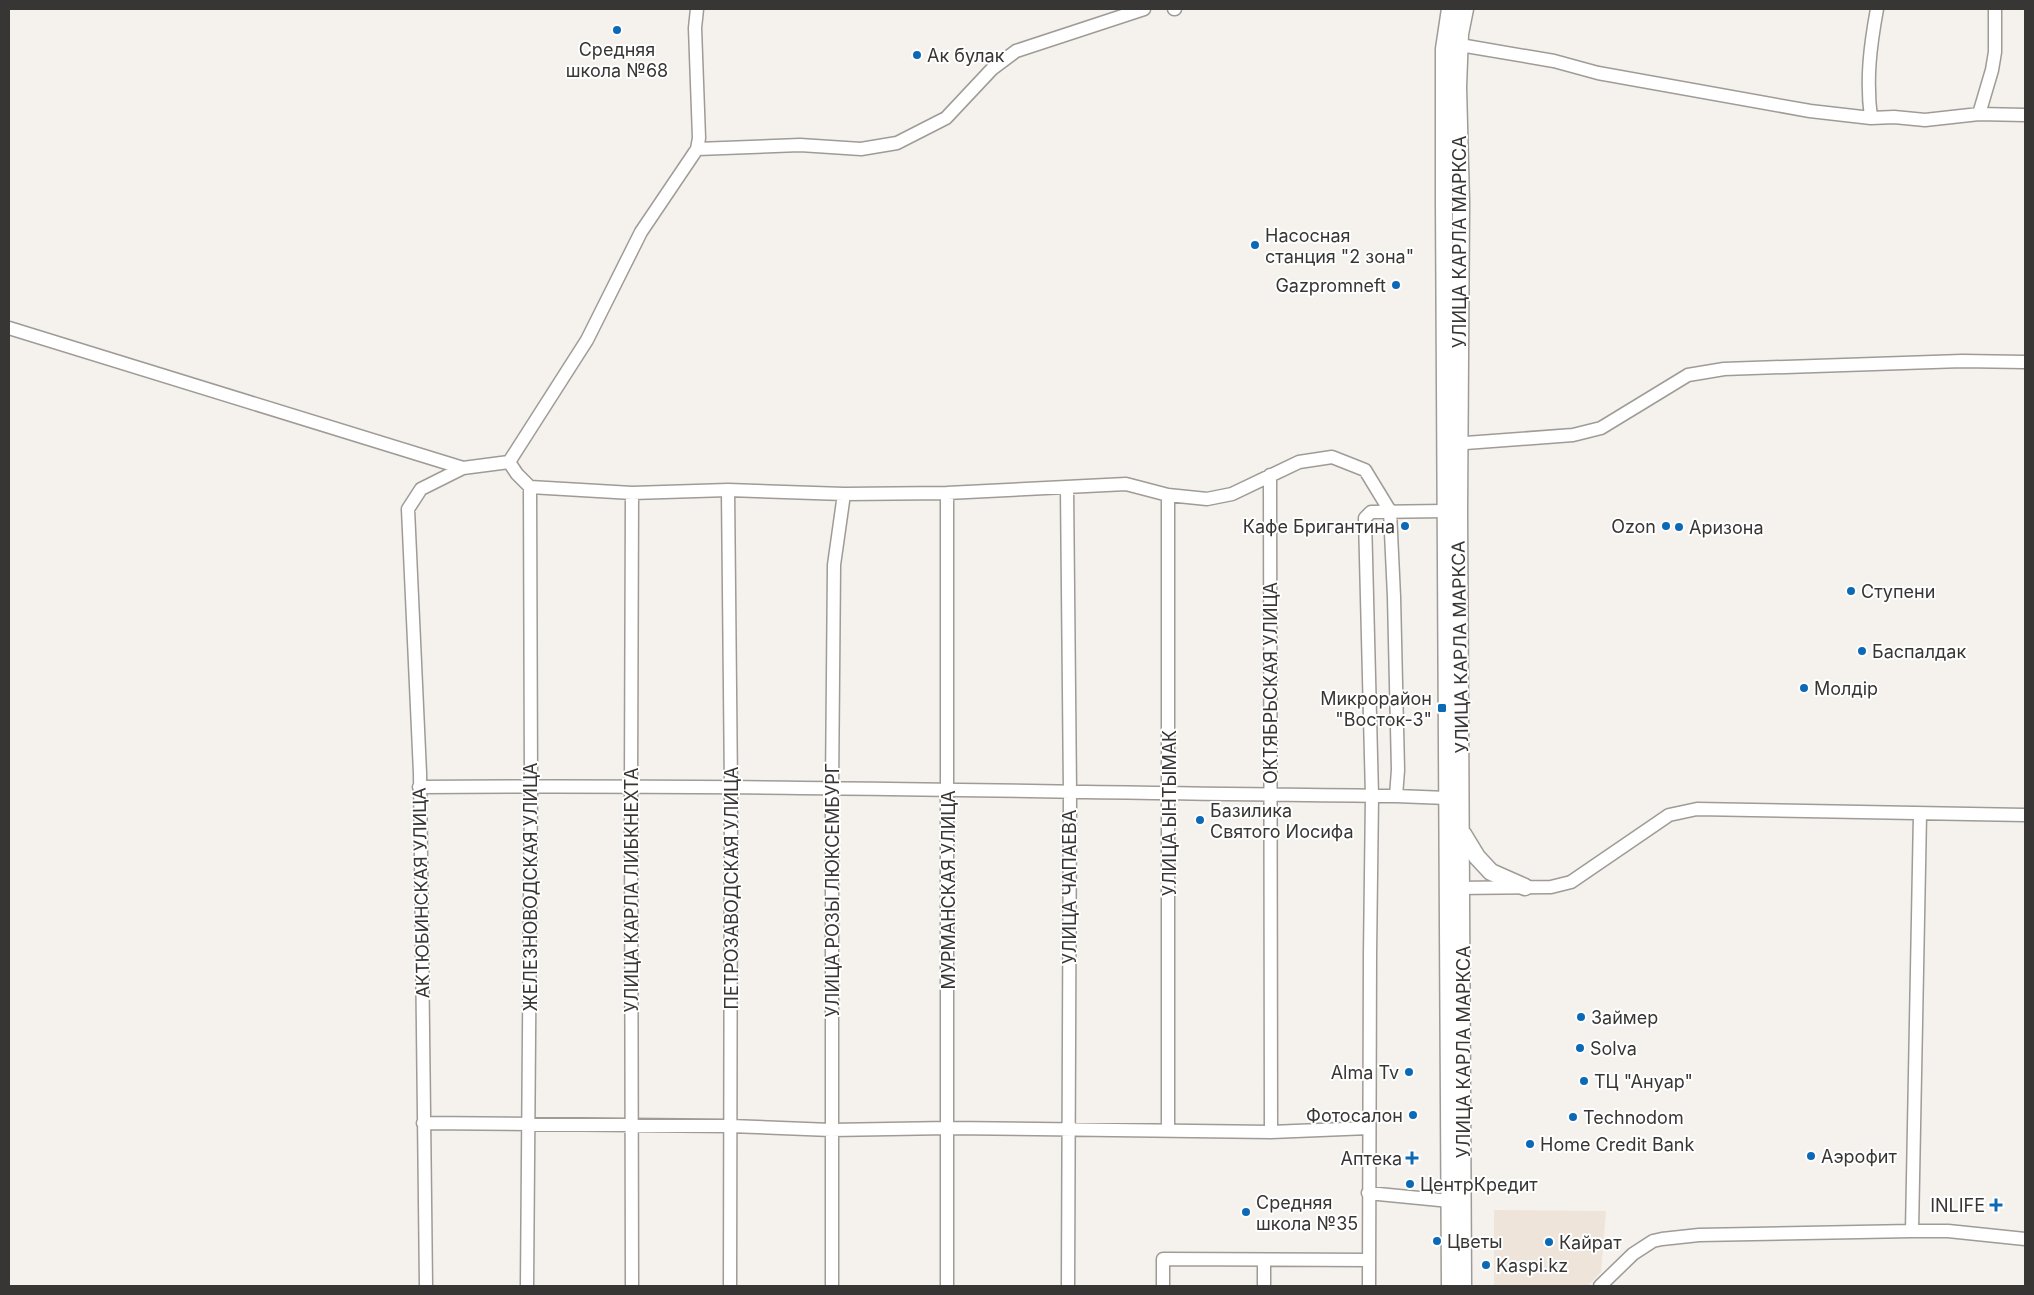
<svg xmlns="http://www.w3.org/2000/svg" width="2034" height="1295" font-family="Inter,sans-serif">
<rect width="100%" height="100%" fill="#f5f1ec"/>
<!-- built -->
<path fill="#eee4da" d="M1494,1210L1606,1211L1601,1272L1588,1286H1494Z"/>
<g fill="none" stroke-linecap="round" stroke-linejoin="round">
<!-- minor casing -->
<g stroke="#9f9b97" stroke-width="15">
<path id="minor" d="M1174,9H1175
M1460,45L1554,61L1598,73L1810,111L1871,118L1894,117L1925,120L1979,114L2025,115
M1979,114L1992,70L1995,52V9
M1871,118C1866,80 1870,47 1877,9
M697,149L800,145L861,149L897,143L946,118L992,69L1016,51L1144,9
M9,328L463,468
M1452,444L1573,435L1601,428L1688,375L1724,369L1962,361L2025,362
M509,462L587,340L641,232L697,149L699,138L695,28L697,9
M1270,475L1271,1132
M1067,488L1070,792L1068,1286
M728,490L731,789L730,1286
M1168,495V1131
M419,787C745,784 1071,793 1396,796L1447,798
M1453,888L1551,887L1571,882L1669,815L1697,809L2025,815
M423,1123L730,1126L831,1130L948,1128L1271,1132L1369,1128
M1368,1193L1450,1201
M1912,1231L1920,814
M426,1286L420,773L408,509L421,489L463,468L509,462L517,474L530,487L632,493L728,490L844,494L947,493L1126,484L1168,495L1207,499L1232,494L1299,462L1332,457L1365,470L1390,511L1394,597L1398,770L1396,796
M527,1286L531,786L530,487
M632,1286L631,787L632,493
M832,1286V789L834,565L844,494
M947,1286V493
M1163,1286V1259L1369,1260
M1264,1286V1260
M1369,1286L1370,954L1372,796L1365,518L1371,512L1445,511
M1600,1286L1633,1254L1653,1241L1662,1239L1699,1235L1912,1231H1948L2025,1239"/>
</g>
<!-- major casing -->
<g stroke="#9f9b97" stroke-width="19">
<path id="major" d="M1450,9L1444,49V203L1450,1286
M1463,834L1477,857L1491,872L1525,887
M1463,1286L1459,511L1461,202L1458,87L1460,34L1465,9"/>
</g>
<!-- minor -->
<use href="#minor" stroke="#fff" stroke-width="12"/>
<!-- major -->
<use href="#major" stroke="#fff" stroke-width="16"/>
</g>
<!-- markers -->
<g fill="#0c69b6" stroke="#fff" stroke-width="2">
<circle cx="617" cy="30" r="5"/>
<circle cx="917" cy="55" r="5"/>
<circle cx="1255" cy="245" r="5"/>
<circle cx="1396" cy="285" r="5"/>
<circle cx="1405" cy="526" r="5"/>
<circle cx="1666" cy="526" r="5"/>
<circle cx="1679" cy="527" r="5"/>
<circle cx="1851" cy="591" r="5"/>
<circle cx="1862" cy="651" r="5"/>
<circle cx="1804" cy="688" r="5"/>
<rect x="1437" y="703" width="10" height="10" rx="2.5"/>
<circle cx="1200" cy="820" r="5"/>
<circle cx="1581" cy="1017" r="5"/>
<circle cx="1580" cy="1048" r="5"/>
<circle cx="1409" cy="1072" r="5"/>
<circle cx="1584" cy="1081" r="5"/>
<circle cx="1413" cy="1115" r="5"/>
<circle cx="1573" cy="1117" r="5"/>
<circle cx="1530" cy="1144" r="5"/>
<circle cx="1811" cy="1156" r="5"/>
<path d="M1409.5 1150.5h5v5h5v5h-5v5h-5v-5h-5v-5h5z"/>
<circle cx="1410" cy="1184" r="5"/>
<path d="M1993.5 1197.5h5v5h5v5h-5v5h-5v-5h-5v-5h5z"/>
<circle cx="1246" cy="1212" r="5"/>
<circle cx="1437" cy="1241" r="5"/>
<circle cx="1549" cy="1242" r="5"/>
<circle cx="1486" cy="1265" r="5"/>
</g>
<g text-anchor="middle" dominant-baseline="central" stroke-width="4" stroke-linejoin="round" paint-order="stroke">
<!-- poi labels -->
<g font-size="18" fill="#373634" stroke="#fff" text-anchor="start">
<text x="617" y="49" text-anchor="middle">Средняя<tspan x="617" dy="21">школа №68</tspan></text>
<text x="927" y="55">Ак булак</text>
<text x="1265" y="235">Насосная<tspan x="1265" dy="21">станция "2 зона"</tspan></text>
<text x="1386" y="285" text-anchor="end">Gazpromneft</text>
<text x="1395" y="526" text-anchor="end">Кафе Бригантина</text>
<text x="1656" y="526" text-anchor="end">Ozon</text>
<text x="1689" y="527">Аризона</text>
<text x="1861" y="591">Ступени</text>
<text x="1872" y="651">Баспалдак</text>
<text x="1814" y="688">Молдiр</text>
<text x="1432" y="698" text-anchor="end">Микрорайон<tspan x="1432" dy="21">"Восток-3"</tspan></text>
<text x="1210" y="810">Базилика<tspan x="1210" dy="21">Святого Иосифа</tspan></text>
<text x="1591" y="1017">Займер</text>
<text x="1590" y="1048">Solva</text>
<text x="1399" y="1072" text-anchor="end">Alma Tv</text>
<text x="1594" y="1081">ТЦ "Ануар"</text>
<text x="1403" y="1115" text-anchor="end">Фотосалон</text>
<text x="1583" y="1117">Technodom</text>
<text x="1540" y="1144">Home Credit Bank</text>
<text x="1821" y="1156">Аэрофит</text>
<text x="1402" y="1158" text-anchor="end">Аптека</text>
<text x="1420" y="1184">ЦентрКредит</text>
<text x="1256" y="1202">Средняя<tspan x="1256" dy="21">школа №35</tspan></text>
<text x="1985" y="1205" text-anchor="end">INLIFE</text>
<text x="1447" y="1241">Цветы</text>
<text x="1559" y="1242">Кайрат</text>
<text x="1496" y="1265">Kaspi.kz</text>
</g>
<!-- street labels -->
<g font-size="18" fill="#373634" stroke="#fff">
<text transform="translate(1459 242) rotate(-90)">УЛИЦА КАРЛА МАРКСА</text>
<text transform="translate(1460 647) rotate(-91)">УЛИЦА КАРЛА МАРКСА</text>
<text transform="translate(1270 683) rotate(-90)">ОКТЯБРЬСКАЯ УЛИЦА</text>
<text transform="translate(1169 813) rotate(-90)">УЛИЦА ЫНТЫМАК</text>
<text transform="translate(530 887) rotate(-90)">ЖЕЛЕЗНОВОДСКАЯ УЛИЦА</text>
<text transform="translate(1069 887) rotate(-90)">УЛИЦА ЧАПАЕВА</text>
<text transform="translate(731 888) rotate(-90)">ПЕТРОЗАВОДСКАЯ УЛИЦА</text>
<text transform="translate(631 890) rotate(-90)">УЛИЦА КАРЛА ЛИБКНЕХТА</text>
<text transform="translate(832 890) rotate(-90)">УЛИЦА РОЗЫ ЛЮКСЕМБУРГ</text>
<text transform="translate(948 890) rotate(-90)">МУРМАНСКАЯ УЛИЦА</text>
<text transform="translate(421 893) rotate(-91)">АКТЮБИНСКАЯ УЛИЦА</text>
<text transform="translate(1463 1052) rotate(-90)">УЛИЦА КАРЛА МАРКСА</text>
</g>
</g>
<!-- border -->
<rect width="2034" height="1295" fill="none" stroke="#373634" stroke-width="20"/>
</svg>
